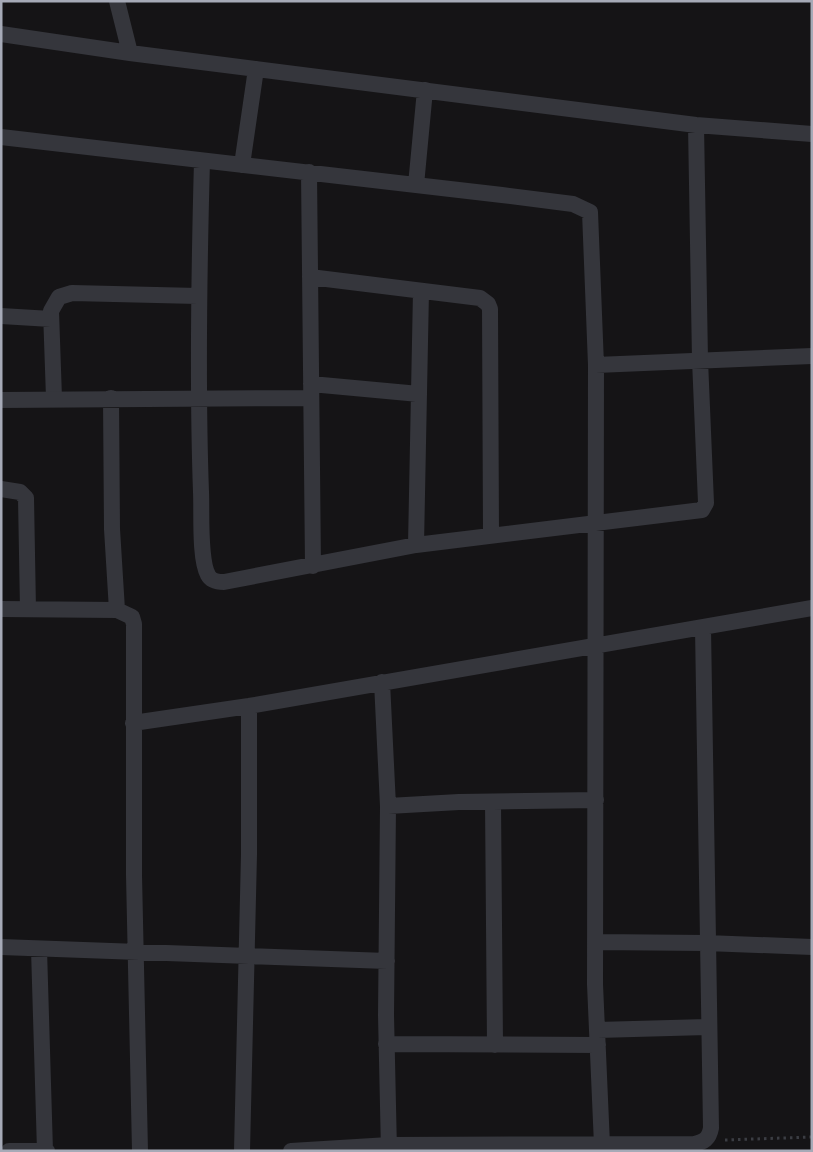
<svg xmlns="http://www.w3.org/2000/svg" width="813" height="1152" font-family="Mulish,sans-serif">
<rect width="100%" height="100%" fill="#151416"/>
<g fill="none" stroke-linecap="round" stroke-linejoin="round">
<!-- path -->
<path stroke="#3b3d43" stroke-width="3" stroke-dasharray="2.5 4" stroke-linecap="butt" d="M725,1140L812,1137"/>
<!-- minor -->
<path stroke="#35363c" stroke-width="16" d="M117,1L130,53
M1,34L130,53L696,125L812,134
M1,137L502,195L573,204L590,212L596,365L595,984L602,1145
M202,161C199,271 197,381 201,492C202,511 199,559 208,575C211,581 217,582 224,582L416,545L702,510L706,503L700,360L696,125
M242,165L256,69
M309,172L313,566
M416,185L425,90
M310,277L480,298L488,304L490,309L491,534
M1,316L51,319
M596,365L812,356
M311,384L419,394
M54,398L51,311L59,297L72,293L198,296
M111,398L112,529L117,610
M1,400L311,398
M1,489L20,492L26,498L28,609
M416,545L421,291
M1,609L117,610L132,617L134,624V875L140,1151
M382,682L388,806L386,1015L389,1151
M133,723L249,706L812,608
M493,802L495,1045
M388,806L459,802L596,800
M595,942L706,943L812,947
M1,947L387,961
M39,949L45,1151
M597,1030L707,1027
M386,1044L598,1045
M9,1151H47
M242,1151L249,854V706
M291,1151L389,1145L694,1144C704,1142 709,1139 711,1128L703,628"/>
</g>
<!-- border -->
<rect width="813" height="1152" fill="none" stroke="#a6aab7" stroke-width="5"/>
</svg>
